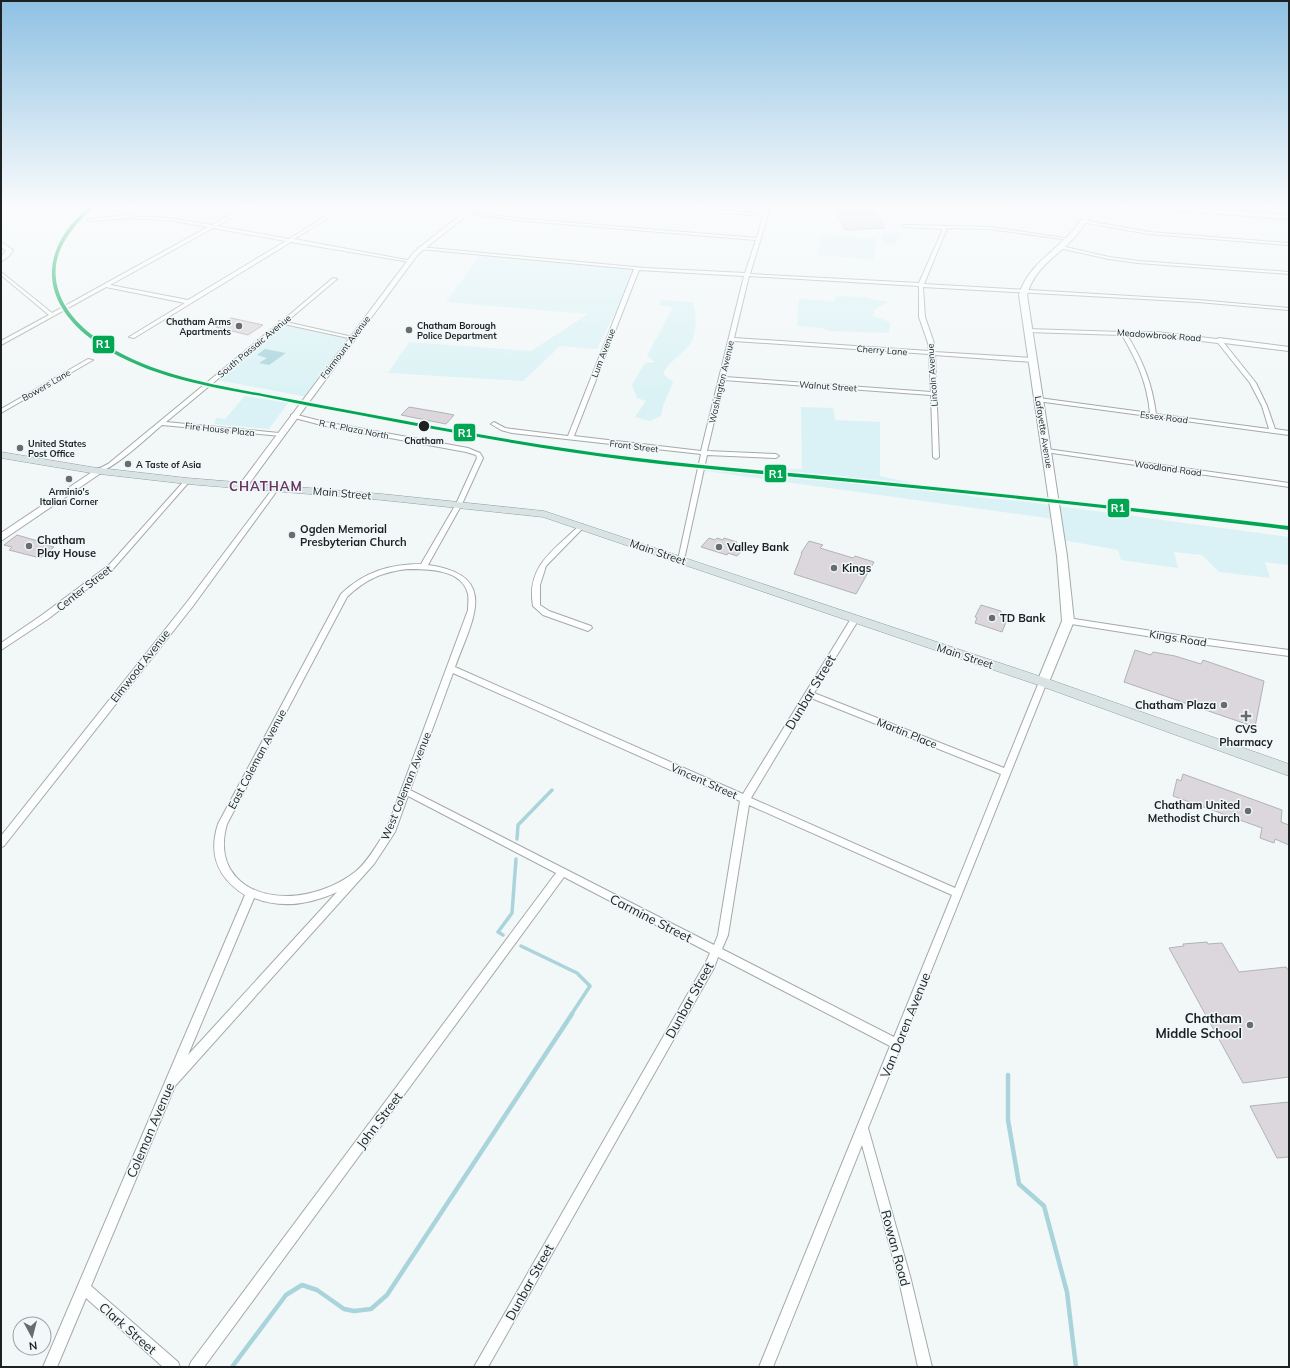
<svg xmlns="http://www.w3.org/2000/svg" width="1290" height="1368" font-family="Mulish,sans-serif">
<rect width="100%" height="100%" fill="#f2f7f8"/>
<!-- green -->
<path fill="#daf2f5" d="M902,231L896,245L882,244L884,232Z
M823,234L877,239L874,260L817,255Z
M481,254L637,269L597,349L560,346L523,381L388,373L409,342L531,351L588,314L446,302Z
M835,296L865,297L888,302L875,309L873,316L890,322L889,333L829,331L822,328L797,326L799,298L834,302Z
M661,300L693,302C697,316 698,338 686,349C678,357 667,364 663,374L673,382C669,394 662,403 661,416L650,421L635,417L646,401L637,398L632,385L645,363L655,362L647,356L673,307L659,305Z
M281,322L351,338L307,397L213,379Z
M245,396L288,403L269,429L214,424L216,418L225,419Z
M801,407L833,408L835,420L880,422V476L976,497L1028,502L1289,537V565L1265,562L1270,578L1219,572L1202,555L1174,552L1178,568L1121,560L1118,550L1057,539L1054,519L698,470L802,469Z"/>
<!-- water -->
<path fill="#aad4db" d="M265,349L286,353L269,365L259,363L267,358L257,355Z"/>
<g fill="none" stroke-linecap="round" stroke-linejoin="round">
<!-- stream-far1 -->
<path stroke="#aad4db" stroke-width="3.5" d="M517,839L518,825L552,790
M503,935L498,932L512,913L516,859
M521,946L577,973L590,986L571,1015"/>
<!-- stream -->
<path stroke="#aad4db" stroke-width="4.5" d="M1008,1075V1120L1019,1184L1044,1206L1067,1292L1076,1367
M232,1367L286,1295L302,1285L317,1290L344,1309L354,1311L371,1309L387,1295L572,1014"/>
</g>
<!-- building -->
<path fill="#dcd7dc" stroke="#b2b3b4" d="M832,205H871L885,228L845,230Z
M231,318L263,325L248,335L216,327Z
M409,407L444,413L454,415L446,424L401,415Z
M17,535L45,543L43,544L54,547L40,558L9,550L12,547L4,545Z
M709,538L715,540L717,538L723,540L724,538L737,542L734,546L743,549L737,556L728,553L727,555L701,547Z
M809,541L823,545L820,548L853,558L855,556L874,562L856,594L794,574L802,553H801Z
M981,605L1001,611L1000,615L1008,617L1002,632L975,623L977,618L975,617Z
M1135,650L1151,655L1153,652L1175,656L1201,664L1203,660L1264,681L1255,727L1124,682Z
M1183,774L1282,810L1281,822L1289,825V845L1275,839L1274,843L1260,838L1262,828L1173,796L1177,779L1181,781Z
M1207,942L1208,944L1222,943L1239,972L1286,967L1289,971V1077L1243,1083L1169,948L1184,946L1183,944Z
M1289,1102V1157L1277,1158L1250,1106Z"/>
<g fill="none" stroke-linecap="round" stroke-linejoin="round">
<!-- street casing -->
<g stroke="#a6a9aa" stroke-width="2">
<path id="street" d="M136,205H141L124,216L169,218L212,225L249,205H254L217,226L289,239L344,205H349L294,239L412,261L410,262L291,242L134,338L129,337L185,303L106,287L1,345V341L49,315L1,275V272L52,313L208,227L169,220L129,218L89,221L87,220L89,219L119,216ZM213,228L286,241L188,300L110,285Z
M668,205L764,214L767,205H771L750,274L919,283L943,229L904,227L902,226V225L990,227L1071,239L1069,240L990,229L947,228L924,284L1198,300L1289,308V310L1198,302L923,287L925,317L934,343V352L1033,358L1036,360L1033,362L935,355L939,457L936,459L933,457L931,395L724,380L707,451L776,454L779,456L776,458L707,455L684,560L681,562L678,560L701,454L512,433L501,430L491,424L494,422L505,428L512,429L568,436L634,269L420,249L418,248L420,247L645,268L745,273L756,240L526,221L464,213L466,212L526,219L757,238L763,216L692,210ZM639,270L744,276L701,451L574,436ZM749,276L919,286V317L928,343L929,351L734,338ZM734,341L929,354L931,392L725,377Z
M1083,220L1149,232L1289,243V245L1149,234L1081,222V220Z
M1061,246L1109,257L1138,261L1289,272V274L1138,263L1109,259L1059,248V246Z
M333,278L337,279L286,322L353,337V339L284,324L166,422L279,433L281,434V436L162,425C150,435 109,474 96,472V470L108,464L279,323V321H282Z
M1028,329L1121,332L1123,330L1125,332H1157L1217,339L1219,338L1289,347V351L1224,343L1256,383L1267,406L1275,429L1289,431V435L1037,401L1036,400L1039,398L1150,413C1147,382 1137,361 1122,335L1026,332V330ZM1127,335L1157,336L1218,343L1250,383L1262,406L1269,429L1156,414C1152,383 1143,361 1127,335Z
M88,359L93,360L1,413V409Z
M293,414L325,422L468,448L480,453L483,458L462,504L428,565C501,575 472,620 455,667L743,794L852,617L855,616L859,619L814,693L1004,768L1039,682L1040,680H1046L1047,682L868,1128L910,1276L932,1367H918L898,1276L862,1145L773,1367H759L890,1046L718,957L714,968L488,1367H474L706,962L710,953L564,877L204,1367H189L191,1362L556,873L408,796L395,832L374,864L175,1086L91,1286L178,1362L180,1367H163L86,1298L57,1367H43L245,895C218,878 208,855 218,824L341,594C364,572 390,564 421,564L456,504L477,458L476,455L466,452L325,426L291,417V415ZM408,569C428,569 462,569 468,594C469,599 468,605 468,610L386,831C377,844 368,862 355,872C337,886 311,896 287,896C244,896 214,869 227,824L347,597C366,579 382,572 408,569ZM453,673L740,801L718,935L714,945L410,790ZM811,698L1001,774L955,888L751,798ZM749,805L952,895L894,1037L722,949L728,935ZM337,892L188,1055L254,898C282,909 311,904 337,892Z
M1047,449L1289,483V487L1045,452V450Z
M187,479L189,480V482L113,569L48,619L1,650V643L42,615L109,565L185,480Z
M276,486L279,488L193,606L4,846L1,847V836L187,602L274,487Z
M582,524L585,526L584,527L546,566L540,585V605L549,611L591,626L592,628L588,631L543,615L533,606C526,566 554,550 580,525Z
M1068,618L1178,635L1289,650V656L1178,641L1065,623L1064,621Z"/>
</g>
<!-- secondary casing -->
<g stroke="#a6a9aa" stroke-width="2">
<path id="secondary" d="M473,205H480L418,254L246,488H240L238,486L240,484L414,252Z
M1092,205H1098C1090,216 1083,228 1074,238C1056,257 1034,268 1027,295L1067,556L1074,621L1049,682L1047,685H1039L1037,682L1062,621L1057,556L1019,295C1027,268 1048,256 1067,237C1077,227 1084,216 1092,205Z
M1119,205H1151L1289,215V219L1122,207Z
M1,242L13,250L9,256L1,262V257L6,251L1,247Z
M98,468L103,471L101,473L1,541V533Z"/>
</g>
<!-- primary casing -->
<g stroke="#90a1a3" stroke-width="1">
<path id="primary" d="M1,452L91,467L187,478L382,494L544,511L1048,679L1289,764V776L1038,685L543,517L382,500L187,484L91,473L1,458Z"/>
</g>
<!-- street -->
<use href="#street" fill="#fdfefe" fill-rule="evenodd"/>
<!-- secondary -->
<use href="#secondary" fill="#fdfefe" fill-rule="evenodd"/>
<!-- primary -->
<use href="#primary" fill="#d9e3e4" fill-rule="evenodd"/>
<!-- rail-1 casing -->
<g stroke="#f0f8fa" stroke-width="3">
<path id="rail-1" d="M91,205H95C83,217 72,228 64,242C43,279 64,315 95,337C143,373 205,383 263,394C295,400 326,406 358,412C448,429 539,446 630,457C708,467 786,472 864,480C1006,494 1147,509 1289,526V530C1147,512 1004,497 862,483C786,476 710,470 634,461C540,449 447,432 354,414C325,409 295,403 266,397C206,386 140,376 90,338C50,307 38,266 71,225C77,218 84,212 91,205Z"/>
</g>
<!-- rail-1 -->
<use href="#rail-1" fill="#00a651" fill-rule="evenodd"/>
</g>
<!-- sky -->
<linearGradient id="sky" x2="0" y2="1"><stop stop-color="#8fc1e3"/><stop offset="0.52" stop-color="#f9fbfc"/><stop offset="1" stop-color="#f9fbfc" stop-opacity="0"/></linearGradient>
<rect width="1290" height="397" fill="url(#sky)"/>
<!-- markers -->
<g fill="#686c6d" stroke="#f0f8fa" stroke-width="1.5">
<circle cx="239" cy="326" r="4"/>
<circle cx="409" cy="330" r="4"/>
<circle cx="20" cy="448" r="4"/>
<circle cx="128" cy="464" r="4"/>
<circle cx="69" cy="479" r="4"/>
<circle cx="292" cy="535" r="4"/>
<circle cx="29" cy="546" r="4"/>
<circle cx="719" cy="547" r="4"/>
<circle cx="834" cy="568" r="4"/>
<circle cx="992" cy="618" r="4"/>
<circle cx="1224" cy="705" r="4"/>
<path d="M1244 710h4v4h4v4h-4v4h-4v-4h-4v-4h4z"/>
<circle cx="1248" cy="811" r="4"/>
<circle cx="1250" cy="1025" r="4"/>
</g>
<circle fill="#1e2122" stroke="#f0f8fa" stroke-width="1.5" cx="424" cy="426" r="6"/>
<g text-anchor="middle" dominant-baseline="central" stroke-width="3" stroke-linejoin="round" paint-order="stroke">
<!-- far-poi labels -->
<g font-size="9" font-weight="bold" fill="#1e2122" stroke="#f0f8fa" text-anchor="start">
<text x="231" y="321" text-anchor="end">Chatham Arms<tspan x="231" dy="10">Apartments</tspan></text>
<text x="417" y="325">Chatham Borough<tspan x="417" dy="10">Police Department</tspan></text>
<text x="28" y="443">United States<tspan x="28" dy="10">Post Office</tspan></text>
<text x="136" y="464">A Taste of Asia</text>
<text x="69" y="491" text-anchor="middle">Arminio's<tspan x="69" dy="10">Italian Corner</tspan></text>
</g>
<!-- far-street labels -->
<g font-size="9" fill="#1e2122" stroke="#f0f8fa">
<text transform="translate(1159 335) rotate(4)">Meadowbrook Road</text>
<text transform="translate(254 346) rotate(-40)">South Passaic Avenue</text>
<text transform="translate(345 347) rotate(-53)">Fairmount Avenue</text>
<text transform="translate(882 350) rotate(4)">Cherry Lane</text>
<text transform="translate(603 353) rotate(-69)">Lum Avenue</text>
<text transform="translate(932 375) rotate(-94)">Lincoln Avenue</text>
<text transform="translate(721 382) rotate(-77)">Washington Avenue</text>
<text transform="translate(46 385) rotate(-30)">Bowers Lane</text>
<text transform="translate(828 386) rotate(4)">Walnut Street</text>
<text transform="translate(1164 417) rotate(7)">Essex Road</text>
<text transform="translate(220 429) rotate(6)">Fire House Plaza</text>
<text transform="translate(354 429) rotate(11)">R. R. Plaza North</text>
<text transform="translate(1044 432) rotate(81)">Lafayette Avenue</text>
<text transform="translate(634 446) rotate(7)">Front Street</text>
<text transform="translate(1168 468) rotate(8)">Woodland Road</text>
</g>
<!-- far-stop labels -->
<g font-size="9" font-weight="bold" fill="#1e2122" stroke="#f0f8fa">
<text x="424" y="440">Chatham</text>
</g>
<!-- street labels -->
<g font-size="11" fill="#1e2122" stroke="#f0f8fa">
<text transform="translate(342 493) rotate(5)">Main Street</text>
<text transform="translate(658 552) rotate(19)">Main Street</text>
<text transform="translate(84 588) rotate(-38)">Center Street</text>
<text transform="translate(1178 638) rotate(9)">Kings Road</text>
<text transform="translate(965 656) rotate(18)">Main Street</text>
<text transform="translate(140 666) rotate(-52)">Elmwood Avenue</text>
<text transform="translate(907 733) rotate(22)">Martin Place</text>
<text transform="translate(257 759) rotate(-62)">East Coleman Avenue</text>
<text transform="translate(704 781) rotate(24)">Vincent Street</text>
<text transform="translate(406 786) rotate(-68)">West Coleman Avenue</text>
</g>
<!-- poi labels -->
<g font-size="11" font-weight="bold" fill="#1e2122" stroke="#f0f8fa" text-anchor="start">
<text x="300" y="529">Ogden Memorial<tspan x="300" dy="13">Presbyterian Church</tspan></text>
<text x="37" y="540">Chatham<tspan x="37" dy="13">Play House</tspan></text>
<text x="727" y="547">Valley Bank</text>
<text x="842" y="568">Kings</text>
<text x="1000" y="618">TD Bank</text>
<text x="1216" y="705" text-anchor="end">Chatham Plaza</text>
<text x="1246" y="729" text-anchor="middle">CVS<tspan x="1246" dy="13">Pharmacy</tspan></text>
<text x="1240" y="805" text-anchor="end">Chatham United<tspan x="1240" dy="13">Methodist Church</tspan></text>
</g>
<!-- far-district labels -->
<g font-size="13" font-weight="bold" letter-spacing="1" fill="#6b335e" stroke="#f0f8fa">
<text x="266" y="486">CHATHAM</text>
</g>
<!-- near-street labels -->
<g font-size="13" fill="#1e2122" stroke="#f0f8fa">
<text transform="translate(810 692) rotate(-59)">Dunbar Street</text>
<text transform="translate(651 918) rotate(27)">Carmine Street</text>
<text transform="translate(689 1000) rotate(-61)">Dunbar Street</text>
<text transform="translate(905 1025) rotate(-68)">Van Doren Avenue</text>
<text transform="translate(379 1120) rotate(-53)">John Street</text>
<text transform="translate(150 1130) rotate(-67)">Coleman Avenue</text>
<text transform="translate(896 1248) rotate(75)">Rowan Road</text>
<text transform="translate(529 1282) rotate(-61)">Dunbar Street</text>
<text transform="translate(128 1328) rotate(41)">Clark Street</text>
</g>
<!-- near-poi labels -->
<g font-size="13" font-weight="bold" fill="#1e2122" stroke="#f0f8fa" text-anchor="end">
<text x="1242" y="1018">Chatham<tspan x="1242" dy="15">Middle School</tspan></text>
</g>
</g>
<g stroke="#f0f8fa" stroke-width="1.5">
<rect x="92" y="335" width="23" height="19" rx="4" fill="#00a651"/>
<rect x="453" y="423" width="23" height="19" rx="4" fill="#00a651"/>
<rect x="764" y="464" width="23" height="19" rx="4" fill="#00a651"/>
<rect x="1107" y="498" width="23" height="20" rx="4" fill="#00a651"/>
</g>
<g font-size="11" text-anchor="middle" font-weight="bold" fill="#fff">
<text x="103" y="348">R1</text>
<text x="465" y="437">R1</text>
<text x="776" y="478">R1</text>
<text x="1118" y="512">R1</text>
</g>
<!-- border -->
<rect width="1290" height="1368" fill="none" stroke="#1e2122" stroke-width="4"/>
<!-- north arrow -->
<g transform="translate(32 1336) rotate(173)"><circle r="19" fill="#f0f8fa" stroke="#9ca2a4"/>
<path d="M0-3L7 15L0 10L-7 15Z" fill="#686c6d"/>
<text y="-6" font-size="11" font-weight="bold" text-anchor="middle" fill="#1e2122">N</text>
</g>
</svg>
